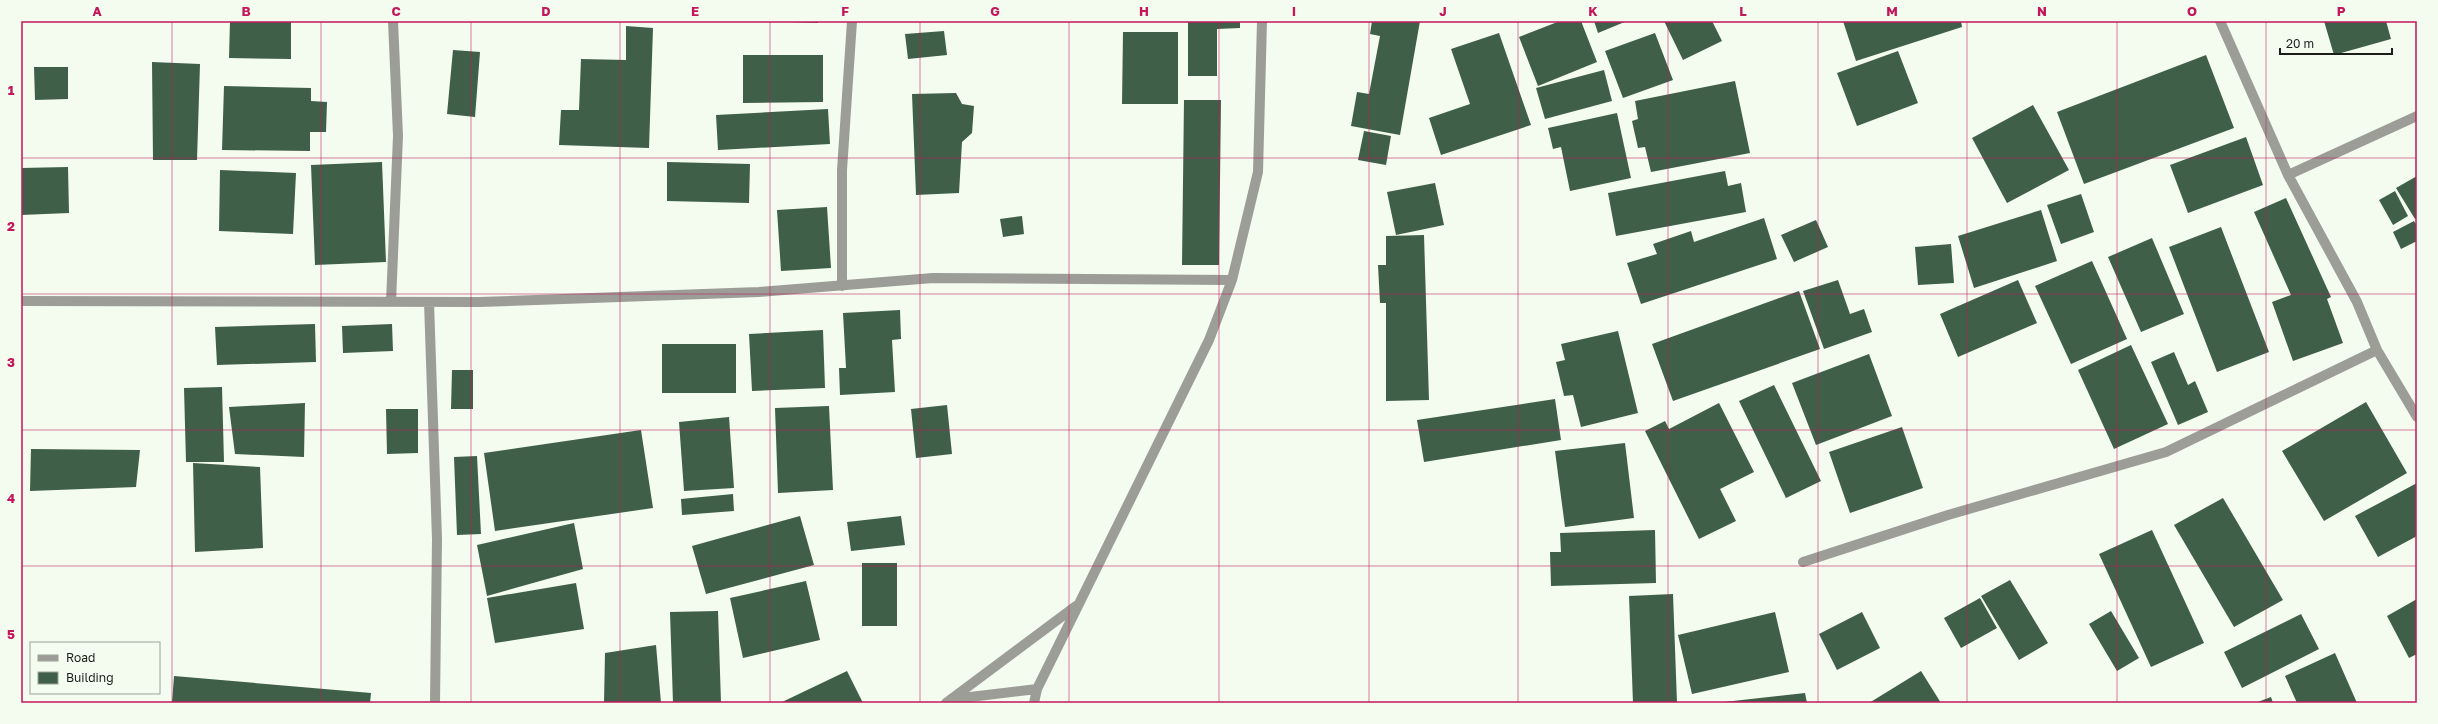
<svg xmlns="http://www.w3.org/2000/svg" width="2438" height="724" font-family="'Golos Text',sans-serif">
<rect width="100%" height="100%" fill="#f4fbef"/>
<!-- building -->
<path fill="#3f5f48" d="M230,21H291V59L229,58Z
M790,21H818V23L790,22Z
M1188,21H1240V28L1217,29V76H1188Z
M1372,21H1420L1400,135L1351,126L1357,92L1369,94L1380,36L1370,34Z
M1560,21H1581L1597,62L1538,86L1519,37Z
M1594,21H1627L1598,33Z
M1664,21H1712L1722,41L1683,60Z
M1843,21H1961L1962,27L1856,61Z
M2324,21H2386L2391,39L2334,55Z
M626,26L653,28L649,148L559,145L561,110H579L581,59L626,60Z
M944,31L947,55L908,59L905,34Z
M1123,32H1178V104H1122Z
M1499,33L1531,125L1441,155L1429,118L1470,104L1451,49Z
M1655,33L1673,80L1623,98L1605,51Z
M453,50L480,52L475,117L447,114Z
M1898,51L1918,103L1857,126L1837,73Z
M743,55H823V102L743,103Z
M2206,55L2234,128L2084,184L2057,112Z
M152,62L200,64L197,160H153Z
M34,67H68V99L35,100Z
M1604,70L1612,101L1545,119L1536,88Z
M1735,81L1750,153L1651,172L1645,147L1638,148L1632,121L1638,119L1635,101Z
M224,86L311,88V101L327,102L326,132H310V151L222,150Z
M956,93L962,104L974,106L972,133L962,142L959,193L916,195L912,94Z
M1184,100H1221L1219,265H1182Z
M2033,105L2069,170L2007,203L1972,138Z
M828,109L830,144L718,150L716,115Z
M1617,113L1631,178L1570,191L1561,147L1553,149L1548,128Z
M1364,131L1391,136L1386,165L1358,160Z
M2246,137L2263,185L2188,213L2170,165Z
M382,162L386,262L315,265L311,165Z
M667,162L750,164L749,203L667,201Z
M68,167L69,213L21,215V168Z
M220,170L296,173L293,234L219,231Z
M1725,171L1728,186L1741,183L1746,212L1616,236L1608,193Z
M2417,176V218L2415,219L2396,188Z
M1435,183L1444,225L1396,235L1387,192Z
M2395,191L2408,216L2393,225L2379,200Z
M2081,194L2094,232L2061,244L2047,205Z
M2286,198L2331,297L2327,299L2343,343L2293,361L2272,302L2291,295L2254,212Z
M827,207L831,268L781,271L777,210Z
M2041,210L2057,261L1974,288L1958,236Z
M1022,216L1024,234L1003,237L1000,219Z
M1764,218L1777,259L1641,304L1627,263L1657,254L1653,244L1691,231L1694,242Z
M1816,220L1828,247L1794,262L1781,235Z
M2414,221L2417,226V241L2401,249L2393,232Z
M2221,227L2269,352L2217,372L2169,247Z
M1424,235L1429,400L1386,401V303H1380L1378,265H1386V236Z
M2152,238L2184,314L2141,332L2108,257Z
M1951,244L1954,283L1918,285L1915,247Z
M2092,261L2127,339L2071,364L2035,286Z
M1838,280L1850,314L1864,309L1872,332L1824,349L1803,291Z
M2018,280L2037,323L1958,357L1940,314Z
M1799,291L1820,349L1673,401L1652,344Z
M900,310L901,339L892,340L895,392L840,395L839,368H846L843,313Z
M315,324L316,362L217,365L215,327Z
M392,324L393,351L343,353L342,326Z
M823,330L825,388L752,391L749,334Z
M1618,331L1638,413L1581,427L1573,395L1564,396L1556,362L1565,360L1561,344Z
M662,344H736V393H662Z
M2131,345L2168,424L2114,449L2078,370Z
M2174,352L2188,385L2195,381L2208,412L2178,425L2151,362Z
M1869,354L1892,416L1816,445L1792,383Z
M452,370H473V409H451Z
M1774,385L1821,481L1786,498L1739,401Z
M222,387L224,462H186L184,388Z
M1555,399L1561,440L1424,462L1417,420Z
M2366,402L2407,473L2324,521L2282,451Z
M305,403L304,457L235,454L229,407Z
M1719,403L1754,472L1720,489L1736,521L1699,539L1645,431L1665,421L1669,429Z
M947,405L952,454L916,458L911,409Z
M829,406L833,490L778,493L775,408Z
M386,409H418V453L387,454Z
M729,417L734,488L684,491L679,422Z
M1902,427L1923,488L1850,513L1829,452Z
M641,430L653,508L495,531L484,453Z
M1625,443L1634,518L1565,527L1555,451Z
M31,449L140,450L136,487L30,491Z
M477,456L481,534L457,535L454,457Z
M193,463L260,467L263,548L195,552Z
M2417,483V536L2378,557L2355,516Z
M733,494L734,511L682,515L681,499Z
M2223,498L2283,600L2234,627L2174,525Z
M800,516L814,565L706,594L692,546Z
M901,516L905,545L851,551L847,522Z
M574,523L583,569L487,596L477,545Z
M1655,530L1656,583L1551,586L1550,552H1561L1560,533Z
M2152,530L2204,643L2151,667L2099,554Z
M862,563H897V626H862Z
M2010,580L2048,643L2019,660L1981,596Z
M806,581L820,640L743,658L730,598Z
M576,583L584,629L495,643L487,598Z
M1673,594L1677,703H1633L1629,596Z
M1980,598L1997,628L1961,648L1944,618Z
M2417,599V654L2409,658L2387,616Z
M718,611L721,703H673L670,612Z
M2111,611L2139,658L2117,671L2089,624Z
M1775,612L1789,672L1692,694L1678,635Z
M1862,612L1880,648L1837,670L1819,634Z
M2301,614L2319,649L2242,688L2224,652Z
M656,645L661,703H604L605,653Z
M2335,653L2357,703H2297L2285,676Z
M847,671L863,703H780Z
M1921,671L1941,703H1869Z
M174,676L371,693L370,703H172Z
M1805,693L1807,703H1724V702Z
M2271,697L2273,703H2255Z"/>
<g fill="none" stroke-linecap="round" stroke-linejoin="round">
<!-- street -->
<path stroke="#9c9d97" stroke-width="10" d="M2220,21L2288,175L2357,302L2377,350L2417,417
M2288,175L2417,116
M842,286V170L852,21
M21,301L479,302L759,292L933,278L1232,280
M391,302L398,136L393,21
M429,302L437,539L435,703
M1803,562L1948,515L2166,452L2377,350
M953,699L1037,689
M946,703L1076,606
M1034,703L1037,689L1209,340L1232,280L1258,172L1262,21"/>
</g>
<!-- grid -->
<path fill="none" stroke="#c2185b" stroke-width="1" stroke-opacity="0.55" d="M172,21V703M321,21V703M471,21V703M620,21V703M770,21V703M920,21V703M1069,21V703M1219,21V703M1369,21V703M1518,21V703M1668,21V703M1818,21V703M1967,21V703M2117,21V703M2266,21V703M21,158H2417M21,294H2417M21,430H2417M21,566H2417"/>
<!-- border -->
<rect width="2438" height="724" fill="none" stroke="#f4fbef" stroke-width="44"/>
<!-- legend -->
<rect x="30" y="642" width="130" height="52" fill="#f4fbef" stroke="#9da299"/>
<rect x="38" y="655" width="20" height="6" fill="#9c9d97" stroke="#9da299"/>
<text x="66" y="662" font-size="12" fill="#1a1d18">Road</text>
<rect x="38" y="672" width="20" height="12" fill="#3f5f48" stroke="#9da299"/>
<text x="66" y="682" font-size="12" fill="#1a1d18">Building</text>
<!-- scale -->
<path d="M2280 48v6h112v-6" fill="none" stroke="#1a1d18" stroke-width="2"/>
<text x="2286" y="48" font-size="12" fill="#1a1d18" stroke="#f4fbef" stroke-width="3" paint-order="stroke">20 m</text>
<rect x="22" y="22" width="2394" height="680" fill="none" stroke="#c2185b" stroke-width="1.5"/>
<g font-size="13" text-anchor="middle" font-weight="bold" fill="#c2185b">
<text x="97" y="16">A</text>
<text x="246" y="16">B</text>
<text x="396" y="16">C</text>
<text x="546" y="16">D</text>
<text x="695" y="16">E</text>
<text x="845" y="16">F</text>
<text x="995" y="16">G</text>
<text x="1144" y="16">H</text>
<text x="1294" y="16">I</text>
<text x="1443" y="16">J</text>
<text x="1593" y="16">K</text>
<text x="1743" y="16">L</text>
<text x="1892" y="16">M</text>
<text x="2042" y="16">N</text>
<text x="2192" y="16">O</text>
<text x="2341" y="16">P</text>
<text x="11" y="95">1</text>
<text x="11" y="231">2</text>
<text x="11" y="367">3</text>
<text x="11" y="503">4</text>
<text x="11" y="639">5</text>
</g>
</svg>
